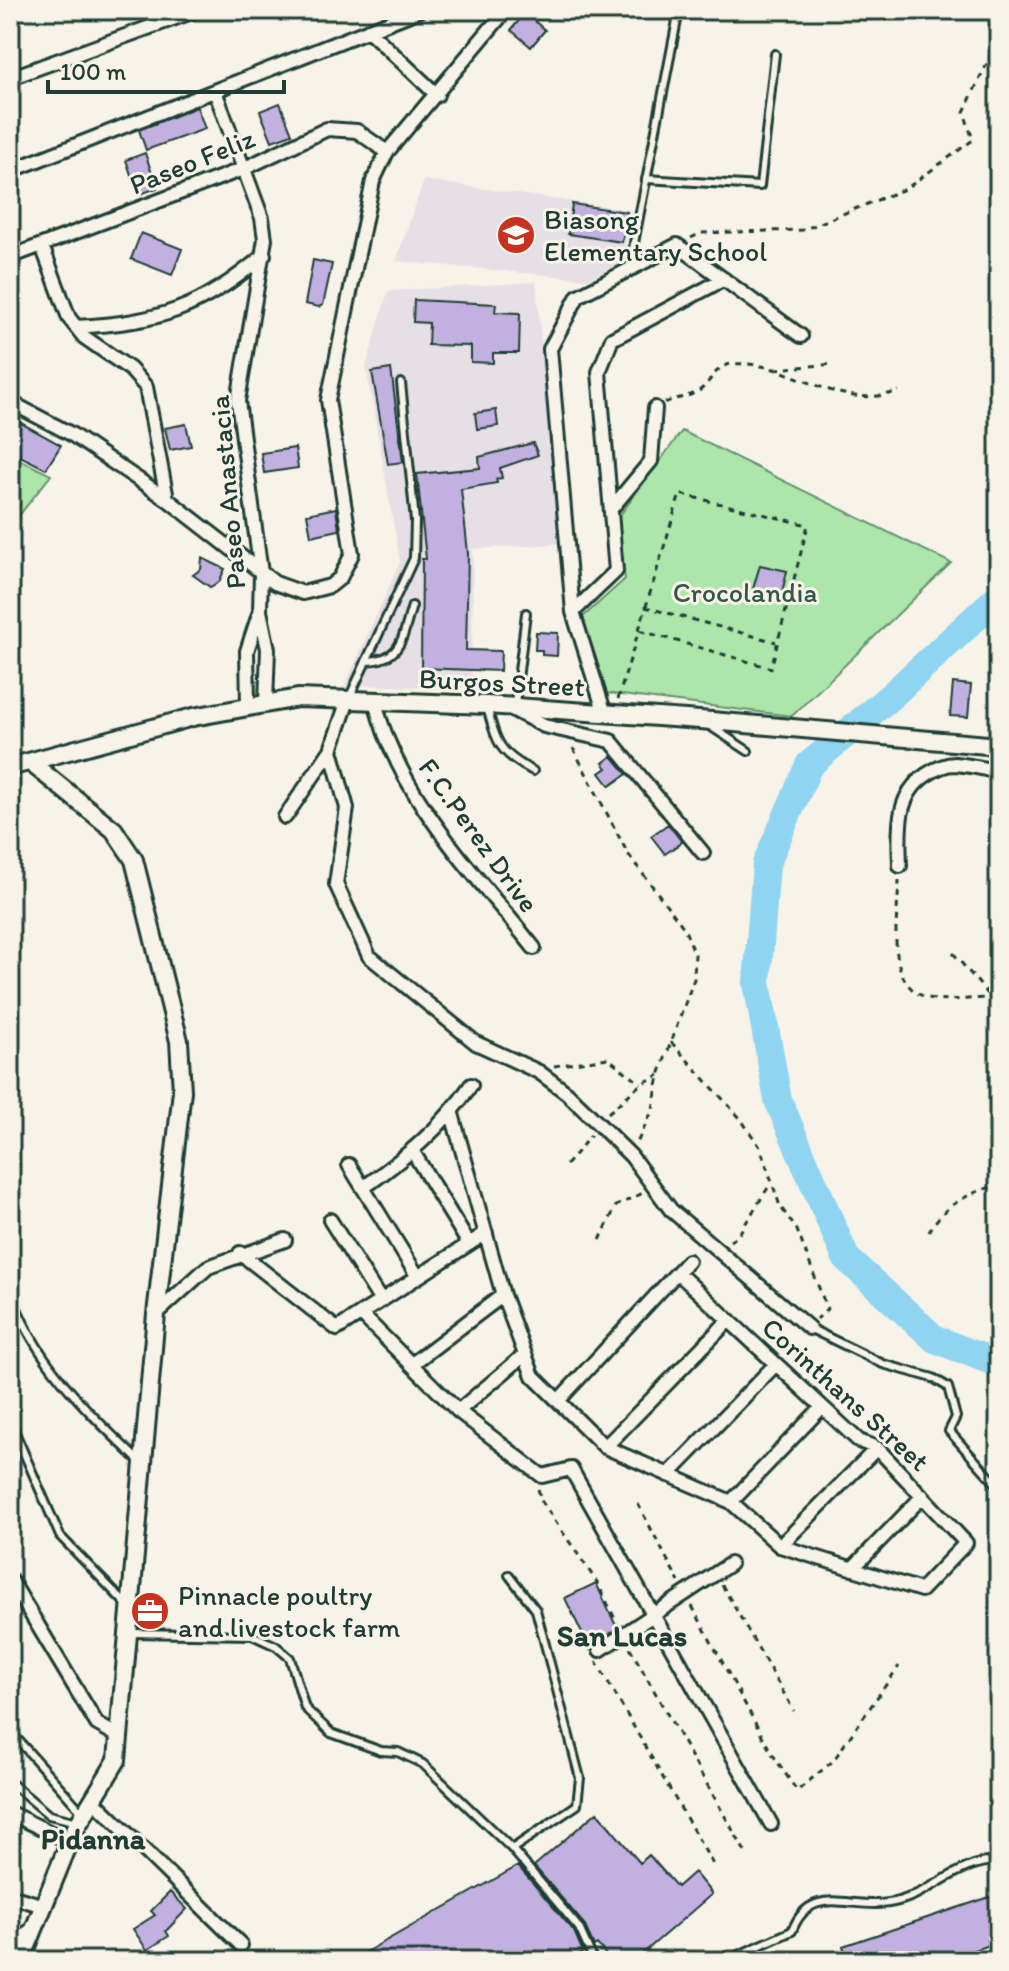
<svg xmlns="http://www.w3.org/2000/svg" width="1009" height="1971" font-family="Itim,sans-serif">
<rect width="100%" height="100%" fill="#f7f3e8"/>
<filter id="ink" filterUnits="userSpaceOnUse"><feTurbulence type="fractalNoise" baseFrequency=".0125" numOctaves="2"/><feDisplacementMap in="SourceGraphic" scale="16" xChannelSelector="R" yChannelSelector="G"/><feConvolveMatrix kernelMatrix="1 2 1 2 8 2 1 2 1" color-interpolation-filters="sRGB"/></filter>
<g filter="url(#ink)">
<!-- built -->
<path fill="#e7dfe6" d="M424,180L630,210L623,262L588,279L396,261Z
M536,282L560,544L473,549L472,688L345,685L400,562L366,367L388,291Z"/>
<!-- green -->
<path fill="#ade6ab" stroke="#669270" stroke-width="2" d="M682,431L951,563L792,716L606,693L583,617L625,579L617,519Z
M10,455L51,475L10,527Z"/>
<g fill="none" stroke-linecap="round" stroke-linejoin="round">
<!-- river -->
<path stroke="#8fd4f1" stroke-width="28" d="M999,596L892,695L809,765L766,864L757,983L778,1100L846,1258L935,1339L999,1364"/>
</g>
<!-- building -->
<path fill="#c1b0e0" stroke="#1f3d34" stroke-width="2" d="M525,13L545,30L531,47L511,30Z
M280,103L292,134L272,141L260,111Z
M197,107L205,129L146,150L139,130Z
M145,153L157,188L138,195L126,160Z
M572,204L627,212L622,242L568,234Z
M141,233L182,249L172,275L131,259Z
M313,260L332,264L323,305L319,307L305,304Z
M414,300L496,304L495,312L520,313L519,353H493V363L471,362V346L428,345L429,323L413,322Z
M391,369L403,462L388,464L372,372Z
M496,410L498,426L477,429L475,413Z
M10,417L61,445L46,469L10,451Z
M186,424L191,446L170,450L165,428Z
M533,443L538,455L500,468L502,478L496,479L497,483L461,489L468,553L466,650L501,651L500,671L421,668L422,559H426L417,474L480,468L479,457Z
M295,448L298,468L264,473L261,453Z
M336,508L339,530L311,536L307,514Z
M202,558L225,569L219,582L210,587L193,575L201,569Z
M760,565L787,571L781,597L753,589Z
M536,632L558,633L557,656L542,655V650H535Z
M953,683L971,685L968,717L950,716Z
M612,756L627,774L610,786L600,773L607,768L603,763Z
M668,824L682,842L665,854L651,836Z
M596,1583L617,1628L590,1650L565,1598Z
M597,1812L640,1863L649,1855L677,1887L694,1872L712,1894L634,1961H611L597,1944L594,1946L584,1924L534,1866Z
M518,1866L574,1931L583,1952L569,1961H350Z
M170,1892L187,1909L166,1931L169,1936L147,1950L133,1929L155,1915L151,1911Z
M999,1894V1942L941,1961H848L843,1946Z"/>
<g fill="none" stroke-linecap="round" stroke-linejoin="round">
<!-- service casing -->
<g stroke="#1f3d34" stroke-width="12">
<path id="service" d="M646,179L760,186L775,54
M629,269L679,10
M366,661C403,660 402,637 412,606
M350,696L414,558L415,521L401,383
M515,704L526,613
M487,707C497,744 499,753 533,771
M710,726L748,751
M10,1289C32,1360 89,1413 141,1463
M809,1328L883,1364L933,1378L948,1387L956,1417L949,1431L999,1487
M10,1421L60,1536L126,1604
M509,1575L536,1610L580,1778L577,1805L512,1849
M130,1633L252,1635L276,1646L290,1658L305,1708L331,1733L381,1751L398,1752L423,1764L512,1849L579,1928L594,1961
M10,1731L82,1812
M10,1782L49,1815L78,1822
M725,1961L792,1931C811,1882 850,1910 889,1903C929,1897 958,1860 999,1861"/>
</g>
<!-- minor casing -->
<g stroke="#1f3d34" stroke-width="18">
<path id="minor" d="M368,30L437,95
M10,78L197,10
M215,91L262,218L265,239L238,401L261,573L260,611L268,649L266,702
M10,171L420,10
M42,246L69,318L84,337L130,369L146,387L167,499
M10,257L243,169L327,129L357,131L387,152
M76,327C159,322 200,310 264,255
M10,402L71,434L167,499L275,583L303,593L330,586L340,578L352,554L328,400L373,181L387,152L506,10
M611,509L651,461L655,408
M573,612L616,571L599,372L612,339L724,279
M375,701C397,796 476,874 534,948
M248,705L247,651L259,614
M508,707L544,726L611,741L703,853
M605,714L573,612L550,349L578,296L677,245L801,336
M331,750L347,808L336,884L369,956L476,1043L539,1072L567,1093L631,1156L671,1210L809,1328
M285,817L331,750L348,700
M900,866C899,832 895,796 926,775C935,769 944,764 955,764C970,765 985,769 999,772
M452,1114L503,1295L533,1376L605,1447L731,1502L780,1546L921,1590L966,1543L877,1448L859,1441L678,1273
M413,1152L469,1244
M349,1165L418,1277
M363,1188C406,1157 442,1128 471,1085
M330,1220L381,1301
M240,1253L337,1329L486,1233
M156,1314L208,1267L285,1240
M361,1314L458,1411L542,1476L571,1469L771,1824
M412,1364L503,1295
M558,1401L688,1261
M458,1411L523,1356
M605,1447L729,1320
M668,1475L776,1364
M731,1502L822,1407
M780,1546L877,1448
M852,1569L923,1496
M10,1579L97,1724L120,1737
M600,1650L730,1564
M95,1802L241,1945
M10,1813L70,1842
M10,1896L44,1906
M10,1944L33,1929"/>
</g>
<!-- tertiary casing -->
<g stroke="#1f3d34" stroke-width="22">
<path id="tertiary" d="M10,767L193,717L298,698L487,705L700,720L999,746
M21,1961L74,1831L117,1760L156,1314L182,1091L179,1041L134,860L114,830L30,762"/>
</g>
<!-- path -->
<path stroke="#1f3d34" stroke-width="3" stroke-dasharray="6 6" stroke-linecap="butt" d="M691,238L701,233L803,230L907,188L973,140L964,112L999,38
M775,369L834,364
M665,403C675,398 685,398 695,393C711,386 713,366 732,364C793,359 833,414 899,391
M645,607L776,642
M618,699L680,494L808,525L771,668L638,630
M573,748L628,854L684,928L695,954L694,979L659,1075L653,1109L637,1143
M899,880C898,919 882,991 934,999C952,1001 973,998 991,998
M953,953L999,1007
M671,1042L740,1118L760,1147L780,1206L797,1230L827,1309L817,1319
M554,1066L608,1058L641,1084
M608,1113L641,1084L659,1075
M566,1165L591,1135
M929,1232C943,1205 970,1192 999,1185
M600,1240L616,1206L643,1193
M730,1241L737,1237L771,1183
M538,1489L542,1502L597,1582L617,1623
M638,1504L679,1582
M722,1585L794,1711
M692,1606L771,1752L797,1791L833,1761L899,1666
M630,1648L748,1857
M596,1661L715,1868"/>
<!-- service -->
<use href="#service" stroke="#f7f3e8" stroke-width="6"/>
<!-- minor -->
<use href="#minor" stroke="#f7f3e8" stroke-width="12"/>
<!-- tertiary -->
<use href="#tertiary" stroke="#f7f3e8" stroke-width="16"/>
</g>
</g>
<!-- icons -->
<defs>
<g id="school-disc" transform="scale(2)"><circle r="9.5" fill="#c8321e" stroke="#f7f3e8"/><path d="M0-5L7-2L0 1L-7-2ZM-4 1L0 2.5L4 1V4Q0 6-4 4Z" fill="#fff"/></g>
<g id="office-disc" transform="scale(2)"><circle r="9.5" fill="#c8321e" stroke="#f7f3e8"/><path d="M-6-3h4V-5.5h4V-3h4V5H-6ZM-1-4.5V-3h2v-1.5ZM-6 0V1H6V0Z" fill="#fff"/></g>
</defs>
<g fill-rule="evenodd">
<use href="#school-disc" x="516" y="235"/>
<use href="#office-disc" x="150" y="1611"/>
</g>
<g text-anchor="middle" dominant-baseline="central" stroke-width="6" stroke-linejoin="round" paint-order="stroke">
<!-- street labels -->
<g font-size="28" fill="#1f3d34" stroke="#f7f3e8">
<text transform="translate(192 161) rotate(-22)">Paseo Feliz</text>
<text transform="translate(227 492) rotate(-95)">Paseo Anastacia</text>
<text transform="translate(502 682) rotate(3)">Burgos Street</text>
<text transform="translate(479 835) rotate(54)">F.C.Perez Drive</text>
<text transform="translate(846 1394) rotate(42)">Corinthans Street</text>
</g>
<!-- poi labels -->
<g font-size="28" fill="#1f3d34" stroke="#f7f3e8" text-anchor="start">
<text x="544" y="219">Biasong<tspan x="544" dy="32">Elementary School</tspan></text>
<text x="178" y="1595">Pinnacle poultry<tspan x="178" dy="32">and livestock farm</tspan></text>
</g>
<!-- park labels -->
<g font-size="28" fill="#345646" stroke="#f7f3e8">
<text x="745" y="592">Crocolandia</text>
</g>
<!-- neighbourhood labels -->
<g font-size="30" font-weight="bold" fill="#1f3d34" stroke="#f7f3e8">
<text x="622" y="1635">San Lucas</text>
<text x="93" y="1838">Pidanna</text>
</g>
</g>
<!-- margin -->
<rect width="1009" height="1971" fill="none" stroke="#f7f3e8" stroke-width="40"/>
<rect x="20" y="20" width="969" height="1931" fill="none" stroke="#1f3d34" stroke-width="3" filter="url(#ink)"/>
<!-- scale -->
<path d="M48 80v12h236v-12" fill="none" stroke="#1f3d34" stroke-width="4"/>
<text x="60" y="80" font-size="24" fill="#1f3d34" stroke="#f7f3e8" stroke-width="6" paint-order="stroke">100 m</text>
</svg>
